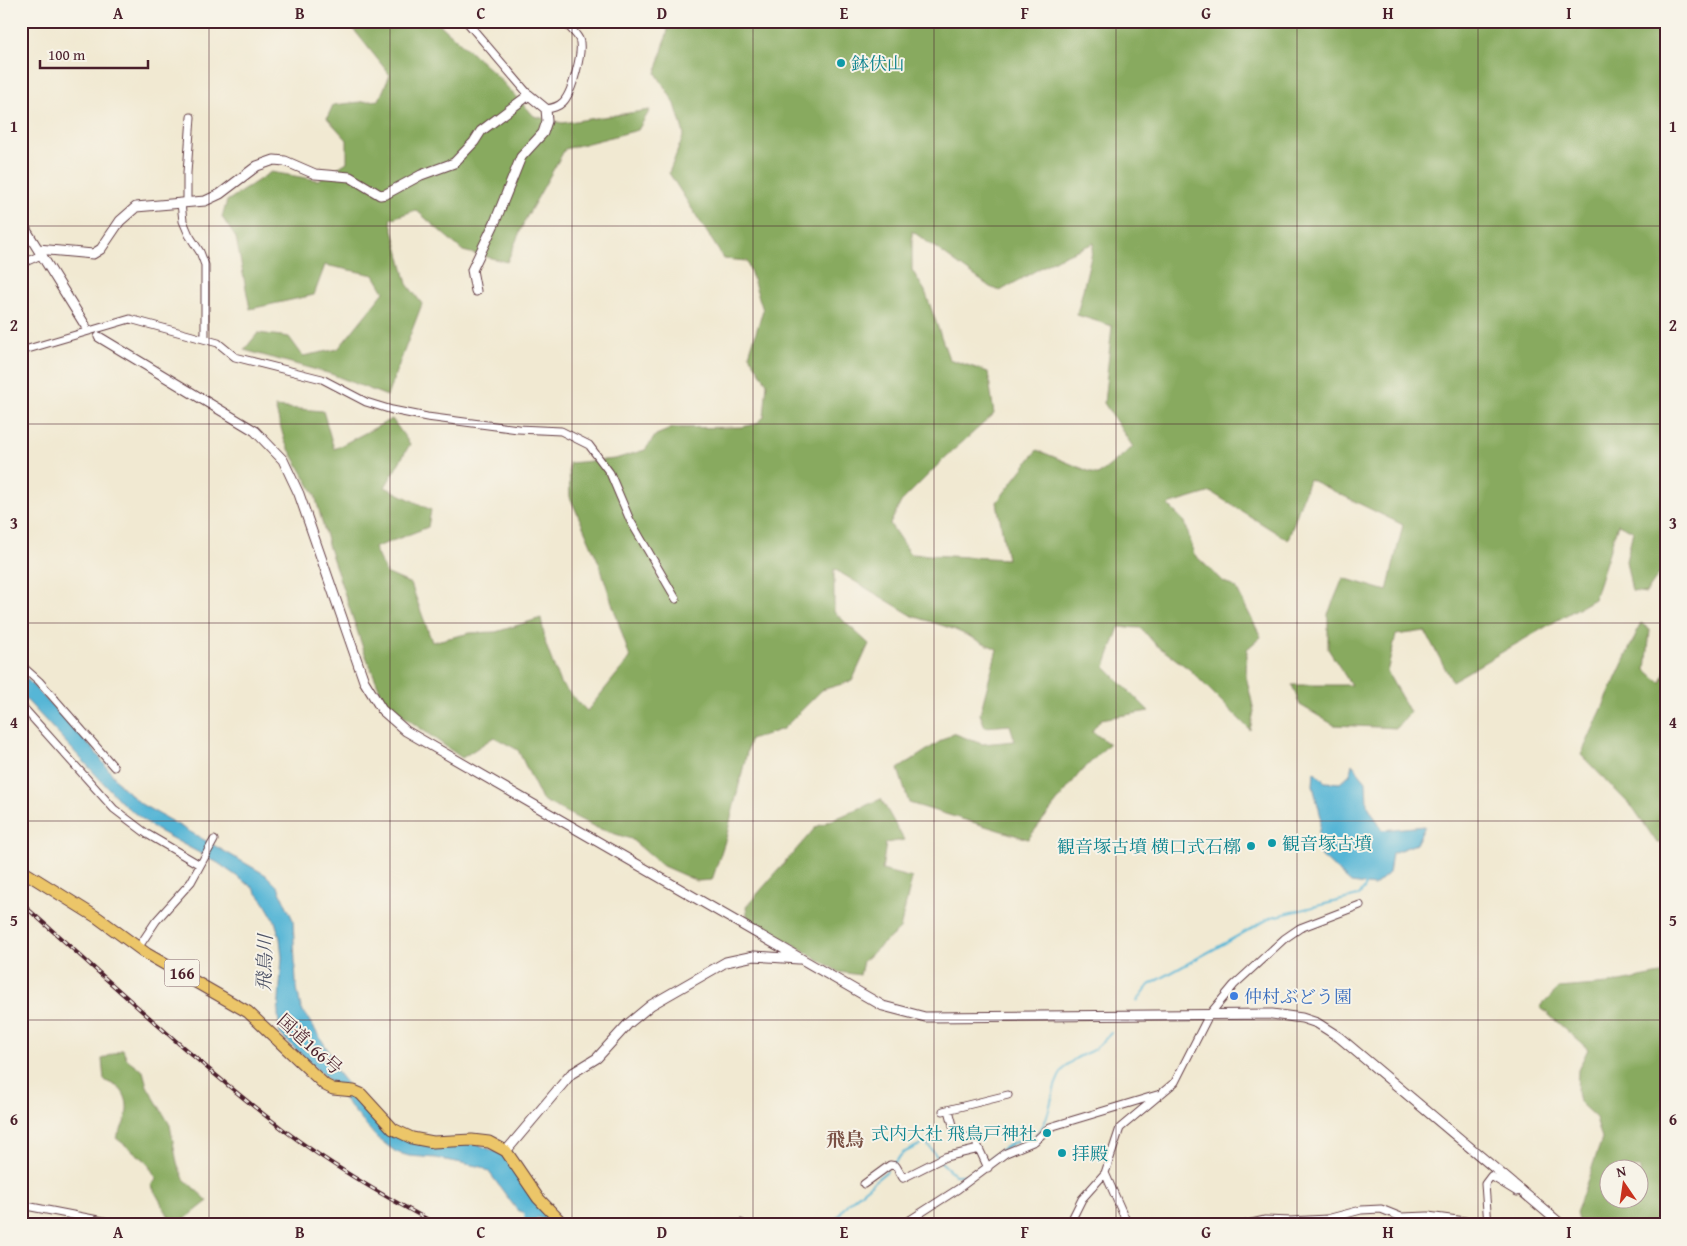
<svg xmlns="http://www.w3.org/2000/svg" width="1687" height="1246" font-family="'Gentium Book Plus','Noto Serif JP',serif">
<rect width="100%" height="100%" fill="#f7f3e8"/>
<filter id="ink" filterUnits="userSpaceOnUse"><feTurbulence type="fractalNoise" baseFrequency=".02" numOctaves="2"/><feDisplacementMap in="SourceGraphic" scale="10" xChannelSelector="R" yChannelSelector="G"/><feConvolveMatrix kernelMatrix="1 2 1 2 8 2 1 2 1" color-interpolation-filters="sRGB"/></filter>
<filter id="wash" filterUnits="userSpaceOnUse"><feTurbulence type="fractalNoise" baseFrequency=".0096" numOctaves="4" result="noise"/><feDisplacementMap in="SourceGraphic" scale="20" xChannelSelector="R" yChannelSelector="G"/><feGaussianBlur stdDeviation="1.12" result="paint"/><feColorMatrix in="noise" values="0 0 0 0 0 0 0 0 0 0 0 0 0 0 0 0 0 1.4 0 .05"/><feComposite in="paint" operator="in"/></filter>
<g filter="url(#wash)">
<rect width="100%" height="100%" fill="#f1e9d2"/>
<!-- forest -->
<path fill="#88aa5f" stroke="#696445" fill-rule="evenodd" d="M347,21H436L495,74L534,116L562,123L650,110L638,130L565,149L525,220L507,262L463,251L416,210L390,219L407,284L422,304L387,396L331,374L244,350L258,333L289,337L303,356L338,349L384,292L374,275L325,265L314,295L250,309L236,238L222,217L227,201L271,172L318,180L347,162V140L327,118L333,105L379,100L390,75Z
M659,21H1666V564L1646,593L1632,591L1626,561L1633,531L1618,524L1594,599L1452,681L1425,631L1396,635L1387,672L1410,712L1397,728L1334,725L1300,705L1292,685H1351L1328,649V614L1343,578L1387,591L1403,525L1309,479L1288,540L1211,492L1168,505L1185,522L1194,554L1221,580L1236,588L1261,637L1247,649L1246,676L1254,711L1250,730L1189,669L1155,644L1141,628L1119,627L1105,667L1149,711L1101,719L1092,731L1109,744L1078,775L1028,839L909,803L898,769L953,733L982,744L1015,741L1010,725L985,727L980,714L997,649L953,629L913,616L834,569V612L869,644L852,681L822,690L783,729L750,740L726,838L712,880L697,881L663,866L631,839L597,828L542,800L518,750L494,737L462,758L385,703L364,651L329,548L315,495L285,442L275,407L323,411L334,449L392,419L410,444L385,487L431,510L428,527L374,548L386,573L411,584L432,642L470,633L496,632L541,618L546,645L560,683L587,711L630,658L599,563L570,497L569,463L615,459L645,450L656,435L673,428L742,427L756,424L764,417L767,383L749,355L763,310L747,261L724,259L669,173L684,134L675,104L656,73L668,30ZM912,231L990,287L1000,291L1058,258L1094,243L1077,315L1112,326L1104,403L1133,447L1098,475L1037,450L997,502L1007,559L910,554L890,524L901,502L947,456L994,414L988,372L949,359L925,291L912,270Z
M1641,623L1650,630L1646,670L1661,683L1666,670V843H1657L1634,809L1581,755Z
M881,799L904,840L886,843L882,870L912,878L900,929L863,961L860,975L839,972L791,943L748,921L746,907L816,827Z
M1666,973V1225H1579L1576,1213L1602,1139L1596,1118L1579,1102L1577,1092L1578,1070L1588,1049L1540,1007L1559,988L1609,984ZM1640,1168V1198H1610V1168Z
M123,1049L127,1059L143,1071L147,1086L170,1125L177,1163L184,1179L208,1201L180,1223L173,1224L151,1185L157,1179L146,1161L116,1138C125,1124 133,1105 121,1090C117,1085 109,1083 104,1080L102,1059Z"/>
<!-- water -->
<path fill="#57b6d6" stroke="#506a80" d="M21,673L93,749L121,786L141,804L266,875L278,887L293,920L296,983L301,1008L330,1053L337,1072L362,1102L393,1132L479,1145L502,1154L550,1222L517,1210L489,1172L482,1167L436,1158L409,1156L396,1152L376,1137L326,1078L280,1034L278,1014L282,957L280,938L275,921L264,902L252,887L218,863L155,829L123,804L21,694Z
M1352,764L1366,781L1367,804L1382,830L1425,826L1416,844L1392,853L1389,873L1374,886L1351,883L1316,851L1321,817L1313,786L1314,771L1325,782L1340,783L1350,774Z"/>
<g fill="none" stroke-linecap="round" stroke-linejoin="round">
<!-- stream -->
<path stroke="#57b6d6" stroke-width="2" d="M1137,1001L1149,985L1272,917L1358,896L1365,888V883
M941,1162L955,1175H970C985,1165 996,1151 1013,1143C1021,1139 1030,1141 1037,1134C1053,1117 1049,1089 1063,1070C1070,1060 1080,1056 1091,1051C1098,1047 1105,1039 1111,1033
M893,1164L903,1153L926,1142L938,1158
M831,1225L848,1203L887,1171"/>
<!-- river -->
<path stroke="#57b6d6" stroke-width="12" d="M522,1200L530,1211L531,1225"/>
</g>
</g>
<g filter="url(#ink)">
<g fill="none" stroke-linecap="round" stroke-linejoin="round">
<!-- minor casing -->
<g stroke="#633d44" stroke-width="9">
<path id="minor" d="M466,21L529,95
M546,109C553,108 558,107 563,102C572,93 584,50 579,39C576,33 568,26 563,21
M187,202V173L191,117
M181,203L183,221L189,235L200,252L205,265V339
M21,264L41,255
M21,351L130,319L218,343L235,357L322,379L366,402L392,410L427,417L518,429L561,431L589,445L610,473L630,520L676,599
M21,665L39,681L114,767
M21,705L114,809L147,834L200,865
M138,948L156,921L191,882L214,840
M949,1110L955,1133L975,1140L988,1168
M943,1111L1008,1095
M864,1184L890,1165L896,1166L903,1178L945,1157L979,1149
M21,1205L124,1225
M741,1223L745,1225
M902,1225L958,1189L1006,1153L1035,1141L1050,1127L1157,1095
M1069,1225L1082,1199L1105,1173
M1128,1225L1105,1173L1120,1128L1175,1082L1209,1015L1234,985L1284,939L1300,928L1360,905
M1243,1225L1265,1220L1291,1221L1327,1219L1361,1210L1381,1209L1401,1217L1428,1216L1465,1221L1475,1225
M1488,1225L1485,1184L1491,1176L1517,1192L1522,1190"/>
</g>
<!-- tertiary casing -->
<g stroke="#633d44" stroke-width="11">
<path id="tertiary" d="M21,222L85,325
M38,249L93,254L101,249L120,221L136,207L205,201L220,194L257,166L274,160L285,161L315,174L350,177L380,195L386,194L421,175L454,163L474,142L481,131L529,95L546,109L547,121L543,133L521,157L495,222L472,270L476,291
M99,337L255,431L283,460L299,494L364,681L382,710L406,731L883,1006L925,1017L1272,1014L1302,1018L1317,1023L1339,1037L1562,1225
M506,1151L571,1074L597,1058L628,1024L651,1005L726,962L754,956L799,959"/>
</g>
<!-- trunk casing -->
<g stroke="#633d44" stroke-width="13">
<path id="trunk" d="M21,870L98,918L147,954L248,1012L325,1085L333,1089L354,1091L361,1094L393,1129L412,1138L433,1142L472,1140L489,1142L506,1151L538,1198L564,1225"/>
</g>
<!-- minor -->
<use href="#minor" stroke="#fff" stroke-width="7"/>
<!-- tertiary -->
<use href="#tertiary" stroke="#fff" stroke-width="9"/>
<!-- trunk -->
<use href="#trunk" stroke="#ecc669" stroke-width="11"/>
<!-- rail casing -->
<g stroke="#4a1f2b" stroke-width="4">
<path id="rail" d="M21,903C108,979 192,1060 284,1130C332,1166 385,1197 438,1225"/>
</g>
<!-- rail -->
<use href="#rail" stroke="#f7f3e8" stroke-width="2" stroke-dasharray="5.5" stroke-linecap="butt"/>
</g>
</g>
<!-- grid -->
<path fill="none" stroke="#4a1f2b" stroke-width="1" stroke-opacity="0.55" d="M209,21V1225M390,21V1225M572,21V1225M753,21V1225M934,21V1225M1116,21V1225M1297,21V1225M1478,21V1225M21,226H1666M21,424H1666M21,623H1666M21,821H1666M21,1020H1666"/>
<!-- markers -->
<g fill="#0f9aa8" stroke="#f7f3e8" stroke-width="2">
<circle cx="841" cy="63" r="5"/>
<circle cx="1272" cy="843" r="5"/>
<circle cx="1251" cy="846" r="5"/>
<circle cx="1047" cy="1133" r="5"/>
<circle cx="1062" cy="1153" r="5"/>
</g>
<circle fill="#3f7fe0" stroke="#f7f3e8" stroke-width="2" cx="1234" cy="996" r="5"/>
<g text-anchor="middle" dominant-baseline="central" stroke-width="4" stroke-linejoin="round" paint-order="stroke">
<!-- shield labels -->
<rect fill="#f7f3e8" stroke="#7e5f64" stroke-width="1" x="164.5" y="959.5" width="35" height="27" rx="4"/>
<g font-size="16" font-weight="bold" fill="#4a1f2b">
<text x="182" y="973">166</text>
</g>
<!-- culture labels -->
<g font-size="18" fill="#0d838f" stroke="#f7f3e8" text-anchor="start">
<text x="851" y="63">鉢伏山</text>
<text x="1282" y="843">観音塚古墳</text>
<text x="1241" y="846" text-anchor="end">観音塚古墳 横口式石槨</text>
<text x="1037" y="1133" text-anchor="end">式内大社 飛鳥戸神社</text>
<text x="1072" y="1153">拝殿</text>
</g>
<!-- shop labels -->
<g font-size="18" fill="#366cbe" stroke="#f7f3e8" text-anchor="start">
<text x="1244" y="996">仲村ぶどう園</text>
</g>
<!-- street labels -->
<g font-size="18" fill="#4a1f2b" stroke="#f7f3e8">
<text transform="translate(310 1044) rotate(42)">国道166号</text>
</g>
<!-- water labels -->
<g font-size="19" font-style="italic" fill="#4f5467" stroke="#f7f3e8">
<text transform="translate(264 963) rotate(-88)">飛鳥川</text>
</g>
<!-- neighbourhood labels -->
<g font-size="19" font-weight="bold" fill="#7a5044" stroke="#f7f3e8">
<text x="845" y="1139">飛鳥</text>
</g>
</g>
<!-- margin -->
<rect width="1687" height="1246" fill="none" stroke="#f7f3e8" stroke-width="55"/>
<!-- north arrow -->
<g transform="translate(1624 1184) rotate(347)"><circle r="24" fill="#f7f3e8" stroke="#b29e9c"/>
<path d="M0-4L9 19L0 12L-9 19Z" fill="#c8321e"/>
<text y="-8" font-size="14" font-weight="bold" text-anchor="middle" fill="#4a1f2b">N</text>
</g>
<!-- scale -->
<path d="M40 60v8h108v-8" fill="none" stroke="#4a1f2b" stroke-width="2.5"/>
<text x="48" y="60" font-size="15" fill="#4a1f2b" stroke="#f7f3e8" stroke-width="4" paint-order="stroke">100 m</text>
<rect x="28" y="28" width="1632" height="1190" fill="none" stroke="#4a1f2b" stroke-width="2"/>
<g font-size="16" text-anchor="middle" font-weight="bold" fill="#4a1f2b">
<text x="118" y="19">A</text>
<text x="300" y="19">B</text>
<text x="481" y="19">C</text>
<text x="662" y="19">D</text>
<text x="844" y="19">E</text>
<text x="1025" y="19">F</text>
<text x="1206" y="19">G</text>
<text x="1388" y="19">H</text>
<text x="1569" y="19">I</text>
<text x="14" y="132">1</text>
<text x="1673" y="132">1</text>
<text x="14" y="331">2</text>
<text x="1673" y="331">2</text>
<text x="14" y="529">3</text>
<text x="1673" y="529">3</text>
<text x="14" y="728">4</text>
<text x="1673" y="728">4</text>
<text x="14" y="926">5</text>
<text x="1673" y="926">5</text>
<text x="14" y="1125">6</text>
<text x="1673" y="1125">6</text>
<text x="118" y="1238">A</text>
<text x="300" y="1238">B</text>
<text x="481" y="1238">C</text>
<text x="662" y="1238">D</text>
<text x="844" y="1238">E</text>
<text x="1025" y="1238">F</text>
<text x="1206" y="1238">G</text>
<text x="1388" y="1238">H</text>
<text x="1569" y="1238">I</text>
</g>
</svg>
